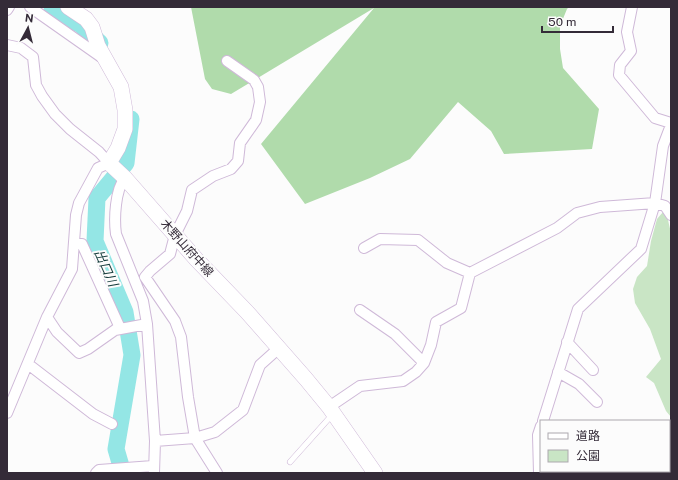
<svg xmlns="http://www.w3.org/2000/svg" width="678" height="480" font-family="'Public Sans','Noto Sans JP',sans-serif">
<rect width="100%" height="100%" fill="#fcfcfc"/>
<!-- green -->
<path fill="#c9e5c5" d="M663,212L668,220L671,233V417L666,411L654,383L646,377L661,359L650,329L635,303L633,289L637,277L647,266L651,241L657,219Z"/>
<!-- forest -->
<path fill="#b0dbab" d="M191,7H569L567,9L560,26V49L563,68L599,109L592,149L504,154L491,131L458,102L410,159L370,178L305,204L261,144L374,8L231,94L212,89L205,79Z"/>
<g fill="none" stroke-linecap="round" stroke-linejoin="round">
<!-- river -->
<path stroke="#94e6e5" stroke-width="17" d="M52,7L61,15L81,25L100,43
M123,473L116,449L132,355L125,312L95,241L97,198L126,163L131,119"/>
<!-- service casing -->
<g stroke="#cfb9d8" stroke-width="6">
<path id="service" d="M290,462L332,415"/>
</g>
<!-- minor casing -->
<g stroke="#cfb9d8" stroke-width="12">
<path id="minor" d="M30,7L104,59
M632,7L627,32L631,51L620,65L619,75L655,118L671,123
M7,10L9,7
M7,45L21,48L33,57L36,85L42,96L55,114L70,129L99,152L109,163L98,168L79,203L76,215L72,269L47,317L7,413
M125,178C115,190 114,219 116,234L143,301L147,324L155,441L154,473
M74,244H82L120,328
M364,248L380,239L418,240L447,263L470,273
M360,310L395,334L424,363
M47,317L57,332L79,353L88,349L115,330L147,324
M567,342L593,370
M28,364L93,414L112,424
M558,372L579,384L597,402
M329,407L360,386L403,381L416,372L424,363L431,345L436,322L461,308L470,273L557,228L577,213L600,207L655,203L665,206L671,215
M543,421L578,309L641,249L655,203L663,146L671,125
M155,441L195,438L215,432L243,410L260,365L279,348
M96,473L99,470L153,466
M217,473L195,438L188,397L181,337L175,321L145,277L150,271L170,254L175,235L187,211L192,190L213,176L231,169L238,161L240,143L256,120L260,102L258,87L254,80L227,61
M539,473L538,435L541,426
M595,473L596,471"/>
</g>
<!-- secondary casing -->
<g stroke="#cfb9d8" stroke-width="16">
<path id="secondary" d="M68,7L86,19L92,27L98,46L121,87L125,110V129L118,148L109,163L125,178L196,259L247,312L306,379L329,407L375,473"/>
</g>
<!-- service -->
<use href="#service" stroke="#fff" stroke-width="5"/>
<!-- minor -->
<use href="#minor" stroke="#fff" stroke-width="10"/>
<!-- secondary -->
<use href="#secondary" stroke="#fff" stroke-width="15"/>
</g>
<g text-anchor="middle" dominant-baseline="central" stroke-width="4" stroke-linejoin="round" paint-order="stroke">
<!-- street labels -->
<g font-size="12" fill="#342b38" stroke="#fcfcfc">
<text transform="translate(187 248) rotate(48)">木野山府中線</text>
</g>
<!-- water labels -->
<g font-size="13" font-style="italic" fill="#143b3b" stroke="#fcfcfc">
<text transform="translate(106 268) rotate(66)">出口川</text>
</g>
</g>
<!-- border -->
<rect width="678" height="480" fill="none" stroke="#342b38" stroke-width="16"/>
<!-- legend -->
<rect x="540" y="420" width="130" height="52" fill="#fcfcfc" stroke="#aca8ae"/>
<rect x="548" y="433" width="20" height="6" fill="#ffffff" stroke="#aca8ae"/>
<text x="576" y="440" font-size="12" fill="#342b38">道路</text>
<rect x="548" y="450" width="20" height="12" fill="#c9e5c5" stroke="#aca8ae"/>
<text x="576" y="460" font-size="12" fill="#342b38">公園</text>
<!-- north arrow -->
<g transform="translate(28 28) rotate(7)" stroke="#fcfcfc" stroke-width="3" paint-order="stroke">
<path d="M0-3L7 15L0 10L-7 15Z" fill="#342b38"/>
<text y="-6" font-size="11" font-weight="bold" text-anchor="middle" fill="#342b38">N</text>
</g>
<!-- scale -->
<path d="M542 26v6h71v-6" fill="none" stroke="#342b38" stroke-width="2"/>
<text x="548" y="26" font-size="12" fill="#342b38" stroke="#fcfcfc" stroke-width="3" paint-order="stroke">50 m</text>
</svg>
